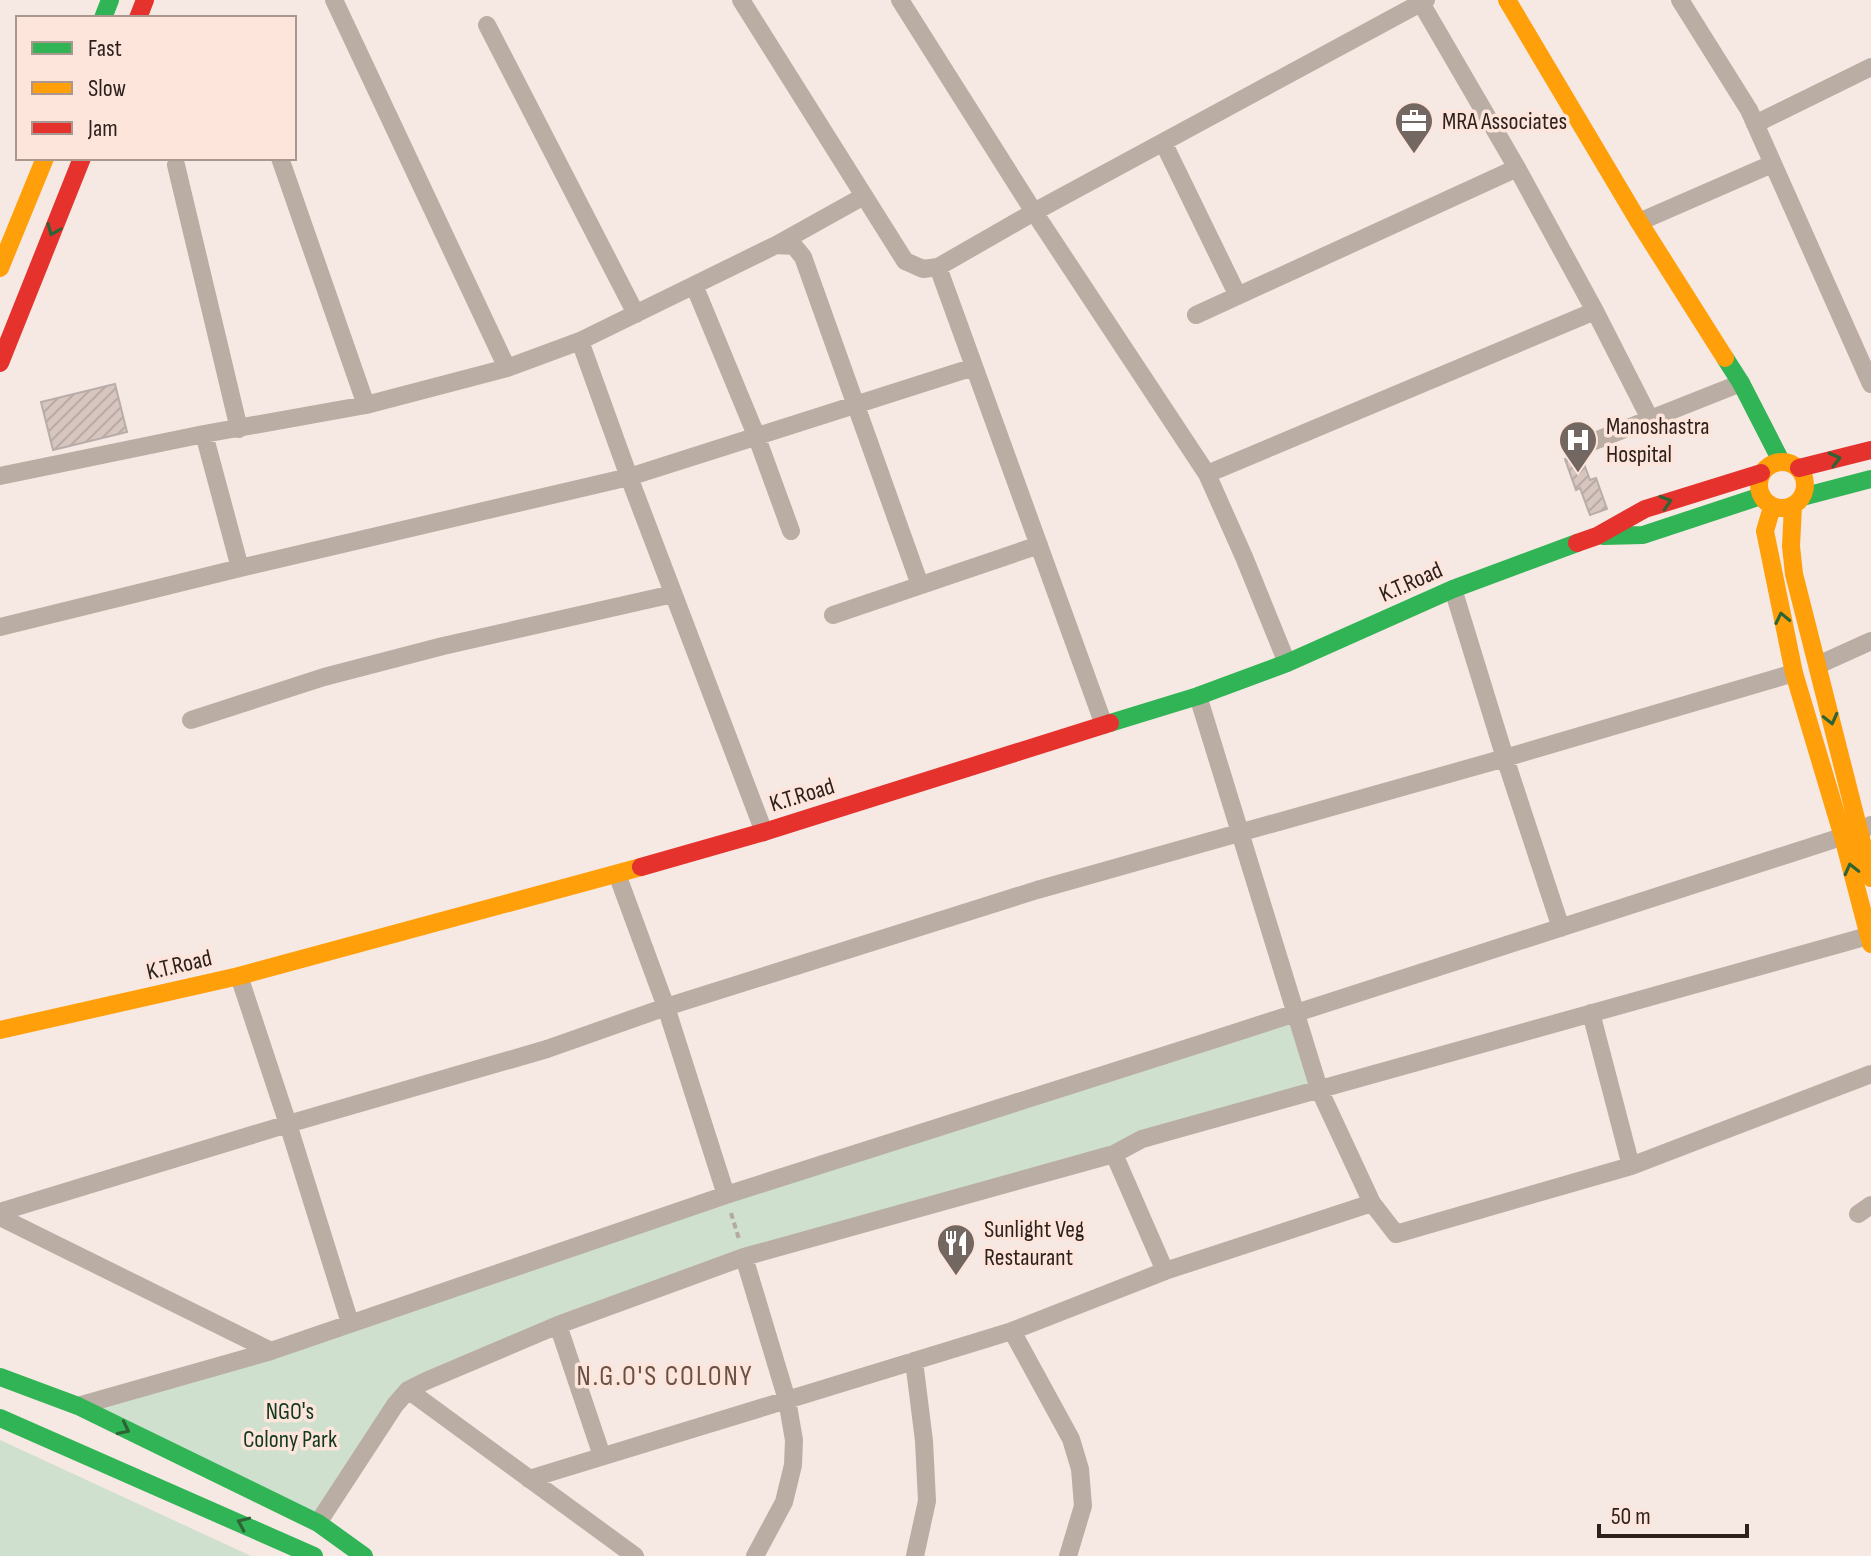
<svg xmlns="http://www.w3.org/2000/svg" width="1871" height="1556" font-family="'Sofia Sans Condensed',sans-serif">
<defs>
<pattern id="building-hatch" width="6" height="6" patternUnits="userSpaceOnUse" patternTransform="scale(2)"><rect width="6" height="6" fill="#d7c6bf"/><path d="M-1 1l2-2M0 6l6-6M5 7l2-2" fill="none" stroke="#b9aaa4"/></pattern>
</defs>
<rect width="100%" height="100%" fill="#f6e8e3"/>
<!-- green -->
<path fill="#cfe0ce" d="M1296,1014L1320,1093L726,1256L408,1390L318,1523L78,1406Z
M0,1440L251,1556H0Z"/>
<!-- building -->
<path fill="url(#building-hatch)" stroke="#b8ada9" stroke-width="2" d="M115,384L127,432L53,450L41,402Z
M1580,453L1590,480L1596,478L1607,509L1590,515L1580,488L1576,490L1565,459Z"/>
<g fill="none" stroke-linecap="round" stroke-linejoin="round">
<!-- path -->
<path stroke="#b4a9a2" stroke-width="4" stroke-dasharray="6 4" stroke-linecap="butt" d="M731,1213L739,1239"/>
<!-- street -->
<path stroke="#baada3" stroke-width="18" d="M334,0L507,368L580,341L776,245L794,246L803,257L920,585
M741,0L905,261L923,269L938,267L1034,212L1426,0
M900,0L1034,212L1207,474L1244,557L1287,663
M1680,0L1749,110L1871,384
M487,25L636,314
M1755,124L1871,67
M1163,142L1238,296
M280,158L366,405
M176,165L239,429
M1639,222L1772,164
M776,245L864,196
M938,267L1104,725
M694,285L756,435L791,531
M1595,311L1650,419
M1196,315L1517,168
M580,341L629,477L764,832
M1577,448L1741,383
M1207,474L1595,311L1517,168L1421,3
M0,476L204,434
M240,568L204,434L366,405L507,368
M1453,589L1505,758L1561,928
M833,615L1039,545
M0,627L240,568L629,477L974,367
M1818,665L1871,641
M1198,696L1319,1089L1372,1203
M191,720L324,677L443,646L673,594
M617,874L666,1007L726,1195
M239,976L288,1124L350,1323
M1591,1013L1631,1166
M0,1212L288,1124L547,1049L666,1007L1037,890L1505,758L1794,673
M1858,1214L1871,1205
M0,1217L271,1351
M744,1257L787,1400L794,1440L793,1465L784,1502L755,1556
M1165,1271L1114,1154L1142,1139L1868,936
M558,1325L602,1456
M914,1361L924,1441L927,1501L915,1556
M408,1390L635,1556
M78,1406L271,1351L726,1195L1200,1044L1860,831L1871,825
M529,1479L1012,1331
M318,1523L395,1405L408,1390L426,1381L558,1325L744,1257L1114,1154
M1068,1556L1083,1506L1080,1469L1071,1439L1012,1331L1165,1271L1372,1203L1396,1234L1631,1166L1871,1074"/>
<!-- fast -->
<path stroke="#30b455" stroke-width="18" d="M103,18L110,0
M1725,358L1741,383L1781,461
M1802,497L1871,479
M1603,536L1643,535L1761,496
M1110,723L1198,696L1287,663L1453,589L1577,543
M0,1377L78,1406L318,1523L364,1556
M0,1418L314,1556"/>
<!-- slow -->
<path stroke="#ff9f0a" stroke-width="18" d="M1507,0L1639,222L1725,358
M0,268L45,158
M1759 485a23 23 0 1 1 46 0a23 23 0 1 1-46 0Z
M1793,506L1791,546L1794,574L1871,878
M1772,507L1765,531L1794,673L1843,837L1871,944
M0,1030L239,976L641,867"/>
<!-- jam -->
<path stroke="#e5322d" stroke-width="18" d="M138,18L145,0
M0,363L82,158
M1799,468L1871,450
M1577,543L1597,536L1645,509L1761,473
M641,867L764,832L1110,723"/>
</g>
<!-- one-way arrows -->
<defs><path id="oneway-chevron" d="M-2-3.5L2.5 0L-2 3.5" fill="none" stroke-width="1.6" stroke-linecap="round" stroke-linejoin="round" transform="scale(2)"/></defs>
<g stroke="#2e6336">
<use href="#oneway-chevron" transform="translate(53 230) rotate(112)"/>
<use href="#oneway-chevron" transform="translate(1835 459) rotate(-15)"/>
<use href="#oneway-chevron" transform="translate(1666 502) rotate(-17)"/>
<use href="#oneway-chevron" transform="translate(1782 618) rotate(-102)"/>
<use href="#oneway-chevron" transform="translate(1831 719) rotate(76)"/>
<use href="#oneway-chevron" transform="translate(1851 869) rotate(-104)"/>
<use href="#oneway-chevron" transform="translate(124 1429) rotate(26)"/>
<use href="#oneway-chevron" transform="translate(243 1523) rotate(-156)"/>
</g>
<!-- icons -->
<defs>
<g id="office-pin" transform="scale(2)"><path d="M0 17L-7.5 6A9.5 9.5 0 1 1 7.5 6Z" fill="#736762" stroke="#fee5db"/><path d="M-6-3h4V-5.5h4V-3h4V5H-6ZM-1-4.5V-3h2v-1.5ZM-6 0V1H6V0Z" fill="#fff"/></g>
<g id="hospital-pin" transform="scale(2)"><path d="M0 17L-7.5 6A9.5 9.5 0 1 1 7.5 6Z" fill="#736762" stroke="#fee5db"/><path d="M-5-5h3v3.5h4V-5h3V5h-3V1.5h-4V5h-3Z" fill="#fff"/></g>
<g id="restaurant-pin" transform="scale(2)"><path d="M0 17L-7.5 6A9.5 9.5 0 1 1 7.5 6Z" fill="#736762" stroke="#fee5db"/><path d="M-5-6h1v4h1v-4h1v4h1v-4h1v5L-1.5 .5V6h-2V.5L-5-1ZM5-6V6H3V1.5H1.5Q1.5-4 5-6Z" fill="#fff"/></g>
</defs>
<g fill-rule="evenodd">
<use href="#office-pin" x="1414" y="121"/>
<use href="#hospital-pin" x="1578" y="440"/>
<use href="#restaurant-pin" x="956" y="1243"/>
</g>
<g text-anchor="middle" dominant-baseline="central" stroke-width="7" stroke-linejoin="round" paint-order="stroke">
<!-- poi labels -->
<g font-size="24" fill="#2c211c" stroke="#fee5db" text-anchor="start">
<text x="1442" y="121">MRA Associates</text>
<text x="1606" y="426">Manoshastra<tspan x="1606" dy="28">Hospital</tspan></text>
<text x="984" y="1229">Sunlight Veg<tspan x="984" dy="28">Restaurant</tspan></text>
</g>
<!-- street labels -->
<g font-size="24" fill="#2c211c" stroke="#fee5db">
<text transform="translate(1411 582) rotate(-24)">K.T.Road</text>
<text transform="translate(802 795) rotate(-17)">K.T.Road</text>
<text transform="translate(179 965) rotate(-13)">K.T.Road</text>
</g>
<!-- park labels -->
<g font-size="24" fill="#113921" stroke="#fee5db">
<text x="290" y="1411">NGO's<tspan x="290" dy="28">Colony Park</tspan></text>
</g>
<!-- quarter labels -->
<g font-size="28" letter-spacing="2" fill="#6a5146" stroke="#fee5db">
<text x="665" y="1376">N.G.O'S COLONY</text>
</g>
</g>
<!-- legend -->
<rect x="16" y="16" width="280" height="144" fill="#fee5db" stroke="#aa978f" stroke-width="2"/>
<rect x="32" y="42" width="40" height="12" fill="#30b455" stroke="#aa978f" stroke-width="2"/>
<text x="88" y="56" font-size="24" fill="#2c211c">Fast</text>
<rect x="32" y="82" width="40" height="12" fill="#ff9f0a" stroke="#aa978f" stroke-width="2"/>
<text x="88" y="96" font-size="24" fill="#2c211c">Slow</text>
<rect x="32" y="122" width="40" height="12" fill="#e5322d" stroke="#aa978f" stroke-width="2"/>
<text x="88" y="136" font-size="24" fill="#2c211c">Jam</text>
<!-- scale -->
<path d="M1599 1524v12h148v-12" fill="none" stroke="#2c211c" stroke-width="4"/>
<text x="1611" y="1524" font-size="24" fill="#2c211c" stroke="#fee5db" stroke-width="6" paint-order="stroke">50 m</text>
</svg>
